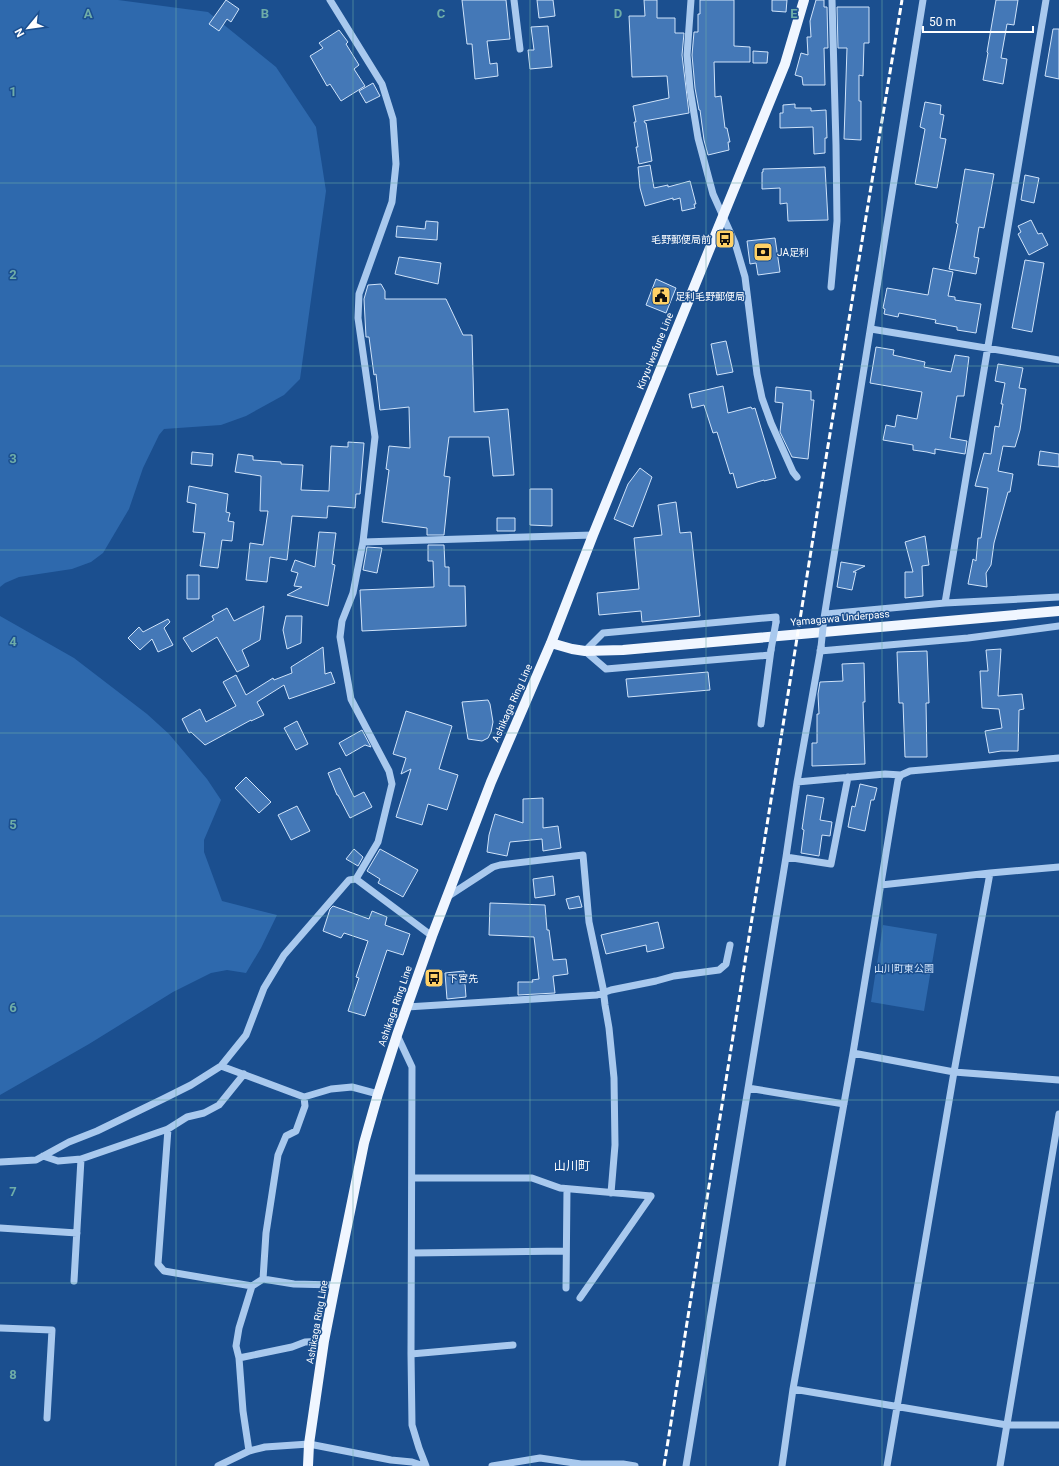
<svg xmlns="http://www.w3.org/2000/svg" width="1059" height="1466" font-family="Roboto,'Noto Sans JP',sans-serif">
<rect width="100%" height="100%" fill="#1b4f8f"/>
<!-- green -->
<path fill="#2e69ad" d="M0,0H118L208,12L276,67L316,127L326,191L300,379L284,395L246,416L221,425L164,429L159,435L143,468L129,509L103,553L91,562L72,569L19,577L5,583L0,587Z
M0,616L74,658L147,714L169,734L207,779L221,800L204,840V852L222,901L277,915L261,948L246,973L227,970L211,973L173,992L89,1044L0,1095Z
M883,925L937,934L924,1011L871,1002Z"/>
<!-- building -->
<path fill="#4478b7" stroke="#cfe3fa" d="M226,0L239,9L231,22L227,19L219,31L209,24Z
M462,0H506L510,39L487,41L490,64L497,63L498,76L475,79L472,44H467Z
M537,0H553L555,16L539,18Z
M644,0H657V18H675V33H684L682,55L689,113L644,121L645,123H646L652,161L639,164L636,147H638L634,122H636L633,106L669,98L667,76L632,77L629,16H645Z
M700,0H734V46L750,47V62H714L715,97L721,96L725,128H727L730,142H728L729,150L708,155L704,140L700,110H699L695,88L692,55L694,32H698V14H700Z
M772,0H787L786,12L772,11Z
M816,0H824V7H827L828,48H824L825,85H803L802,77L795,75L801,53L808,55L807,37H811L810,21Z
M996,0H1018L1014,25L1007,24L1001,58L1007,59L1003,84L983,80L988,53L987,52Z
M837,7H869V43H864L863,76L859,75V101H861V140L844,139L847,48H838Z
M548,26L552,67L530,69L528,50H534L531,27Z
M1053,29H1059V79L1045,76Z
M339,30L348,42L346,44L359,65L354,69L365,86L341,101L330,84L327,86L310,56L323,48L319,43Z
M753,51L768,52L767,63H753Z
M373,83L380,96L366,103L359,91Z
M925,102L941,105L940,114L944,115L940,138L946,139L937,188L915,184L925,129L920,127Z
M795,104V108H811V111L826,110L827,138H825V153L814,154L813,127L780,128V113H783V105Z
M650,165L654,188L668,185V187L690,181L696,204H694L695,208L682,211L680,198L673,200V198L645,206L640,188L638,167Z
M825,167L828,220L788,221L787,203L780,204V188L762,189V172H763V169Z
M965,169L994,174L984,228L979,227L974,257L979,258L976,274L949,269L958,224L956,223Z
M1025,175L1039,178L1034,203L1021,200Z
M1031,220L1038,234L1042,233L1048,245L1029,255L1018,234L1021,232L1018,226Z
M426,221L438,222L437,240L396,237L397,226L425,229Z
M775,238L780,272L758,275L756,263L750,264L747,241Z
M399,257L441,263L438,284L395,274Z
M1025,260L1044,263L1032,332L1012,328Z
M933,268L953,272L948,296L955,297V300L981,304L976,333L957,330V327L935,323L936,320L899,313L898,317L884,314L885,309L883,308L887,288L928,295Z
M656,279L676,288L666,313L646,305Z
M381,284L385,291V299H446L463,335H472L474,412L508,409L514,475L493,476L489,437H449L444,476L450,477L444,535H427V528L382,522L389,470L386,469L389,446L410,448L409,407L380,410L376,374L374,375L369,337H366L364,299L368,285Z
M726,341L733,372L717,375L711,344Z
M876,347L894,350L893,355L925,362L924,367L951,372L955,355L969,357L964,396H957L950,438L967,441L965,454L935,449V454L927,452L913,450V445L883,440L886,425L895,427L897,415L917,419L922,392L870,383Z
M998,364L1023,368L1019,388L1026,389L1020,430L1015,447L1003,446L998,471L1013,474L1010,492H1008L994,543L991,565L986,573L987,587L968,584L973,559L976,561L978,538H981L988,488L975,486L984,453L991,454L995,426L999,427L1003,404H1001L1005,383L995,381Z
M723,386L728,413L751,407L752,409L755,408L776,478L764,481V480L737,488L733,473L730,474L717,432L713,433L704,405L692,408L689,394Z
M776,387L811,391V400H814L808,459L792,457L780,432L783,403L775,402Z
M348,442L364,443L360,494H356L355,508L328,506L327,518L292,516L287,560L270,557L267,582L246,580L250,543L263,545L268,511H260L261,476L235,472L238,454L253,456V460L281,462V464L303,465L301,490L329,491L331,446L348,447Z
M1040,451L1059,454V467L1038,465Z
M192,452L213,454L212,466L191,464Z
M640,468L652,477L633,527L614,519L628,484Z
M189,486L228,494L226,512L230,513L228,521L234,522L232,541L222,540L218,568L200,566L205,533L193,532L196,504L187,502Z
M530,489H552V526L530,525Z
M676,502L680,533L691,532L700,616L642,622L641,611L599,615L597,593L639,589L634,538L662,535L658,505Z
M497,518H515V531H497Z
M319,532L336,533L332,564L335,565L328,606L287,595L302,587L294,586L298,573L291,571L295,560L315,567Z
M925,536L929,565L922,566L923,596L905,598V572H913L905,542Z
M428,545H444L445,567H449V586H465L466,626L362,631L360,590L434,587L433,561H428Z
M367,547L382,548L377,573L363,570Z
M841,562L865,566L853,572H856L852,590L837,587Z
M187,575H199V599H187Z
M264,606L260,640L242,650L249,666L237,672L217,637L192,652L183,638L214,620L212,616L227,608L234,621Z
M286,616H302L301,643L287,649L283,630Z
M168,619L170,622L164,628L173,645L158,652L152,639L140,650L128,638L139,627L143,632Z
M323,647L325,674L331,672L335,683L289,699L284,685L257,702L264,715L251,721V720L205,745L191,732L189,733L182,719L200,709L206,722L236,706L223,682L236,675L246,695L273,678L274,680L292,673L291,667Z
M1001,649L998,696L1022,694L1024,709L1019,710L1018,751H1001L989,753L985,731L1002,728L999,709L982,708L980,671H988L986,650Z
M927,651L929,703H926L927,757H905L903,703H899L897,652Z
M864,663L865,702H863L865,764L812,766V743H817V714H819L818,694L820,682L843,681L842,664Z
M708,672L710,690L628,697L626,679Z
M488,700L490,704L493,722L491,732L488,738L482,741L468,739L462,702Z
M406,711L452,726L439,769L458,775L447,810L428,804L422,825L396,817L411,769L401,774L406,758L393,754Z
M297,721L308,744L296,750L284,728Z
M362,730L371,747L365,745L346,756L339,743Z
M340,768L354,797L364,792L372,807L350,818L338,795H337L328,773Z
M246,777L271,802L259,813L235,788Z
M860,784L877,788L874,800H871L865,831L848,827L852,806L855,807Z
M807,795L824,798L820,820L832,822L830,836L822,835L819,856L801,853L804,830L802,829Z
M543,798V828L558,826L561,848L543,851L542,839L510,842L507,856L487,852L489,835L495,814L523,823V799Z
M297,806L310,831L291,840L278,815Z
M354,849L363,857L358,866L346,859Z
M380,849L418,870L403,897L378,883L380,879L367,871Z
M553,876L555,895L535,898L533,879Z
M579,896L582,907L569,909L566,899Z
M490,903L545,905L547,930H549L553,960L566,959L568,974L553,976L555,993L518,995V982H533L532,980L539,979L534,937L489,935Z
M333,906L369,919L372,911L387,917L385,925L410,934L403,955L387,950L365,1016L348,1011L359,978L356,977L368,941L344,933L341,938L323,931L330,909Z
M658,922L664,948L647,952L646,945L606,954L601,935Z
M464,971L466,997L447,999L445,973Z"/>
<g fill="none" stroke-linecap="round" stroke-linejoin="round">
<!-- minor -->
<path stroke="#a9c9ee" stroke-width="7" d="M330,0L382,84L393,119L396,164L392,202L359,294L358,318L375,437L363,542L353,593L342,621L340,637L351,699L389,771L392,784L378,842L356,879L432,936
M514,0L520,49
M691,0L687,55L690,89L698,138L713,194L735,243L745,277L757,374L762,398L771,423L793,472L797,477
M831,287L837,221L836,145L832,0
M871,329L1059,360
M363,542L593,535
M945,603L1046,0
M826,614L945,603L1059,597
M824,618L923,0
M820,651L968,638L1059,626
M770,655L606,669L585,651L603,633L776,617V622
M761,724L771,650
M797,782L885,774L901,775
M786,857L831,864L848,777
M881,885L990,873L1059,867
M447,897L493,867L500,865L583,855L589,922L603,988L605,1005L609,1028L614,1078L615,1145L611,1193
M407,1007L597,995L611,990L656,981L674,976L719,970L726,964L730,945
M397,1035L412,1067L411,1354L412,1425L419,1448L426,1466
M853,1053L954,1072L1059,1080
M221,1066L304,1097L331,1089L352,1087L378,1094
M748,1088L844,1104
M168,1129L158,1264L164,1271L252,1286
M43,1156L58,1161L81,1159L168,1129L187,1117L204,1113L219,1105L244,1074
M0,1162L36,1160L69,1142L97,1131L163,1099L191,1085L221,1066L246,1035L264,988L284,955L349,880L356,879
M412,1178H532L560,1188L651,1196
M0,1228L77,1233
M412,1253L566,1251
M263,1279L294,1284L335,1285
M74,1281L81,1159
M566,1288L567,1189
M580,1298L651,1196
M0,1328L52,1330L47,1418
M411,1354L513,1345
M239,1358L292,1347L305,1342L324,1341
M793,1389L1007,1425H1059
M249,1451L243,1411L239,1358L236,1346L239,1328L252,1286L263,1279L266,1233L278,1155L286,1136L296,1131L305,1106L304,1097
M218,1466L249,1451L265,1447L309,1444L391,1460L412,1462L424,1466
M492,1466L540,1458L581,1464H623L635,1466
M686,1466L786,857L797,782L821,647
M782,1466L793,1389L853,1053L898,780L901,775L910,771L1059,758
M887,1466L954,1072L990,873
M1000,1466L1059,1114"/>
<!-- major -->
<path stroke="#f0f6ff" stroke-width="10" d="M551,643L572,649L585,651L623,650L1059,611
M308,1466L309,1444L324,1341L335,1285L364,1143L378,1094L397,1035L432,936L491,782L551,643L593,535L785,64L804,0"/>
<!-- rail -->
<path stroke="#fff" stroke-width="3" stroke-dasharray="7 3" stroke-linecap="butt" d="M664,1466L824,470L902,0"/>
<!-- minor-bridge -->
<path stroke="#a9c9ee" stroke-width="7" d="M821,647L824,618
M771,650L776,622"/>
</g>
<!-- grid -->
<path fill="none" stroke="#6fada8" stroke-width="1" stroke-opacity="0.55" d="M176,0V1466M353,0V1466M530,0V1466M706,0V1466M882,0V1466M0,183H1059M0,366H1059M0,550H1059M0,733H1059M0,916H1059M0,1100H1059M0,1283H1059"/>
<!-- icons -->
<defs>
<g id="bus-square" transform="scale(1)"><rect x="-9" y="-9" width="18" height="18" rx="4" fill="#ffd166" stroke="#1b4f8f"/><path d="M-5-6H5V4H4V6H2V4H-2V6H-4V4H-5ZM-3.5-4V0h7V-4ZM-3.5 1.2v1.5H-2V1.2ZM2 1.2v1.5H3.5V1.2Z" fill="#111"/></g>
<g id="bank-square" transform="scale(1)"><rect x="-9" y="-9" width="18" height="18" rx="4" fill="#ffd166" stroke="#1b4f8f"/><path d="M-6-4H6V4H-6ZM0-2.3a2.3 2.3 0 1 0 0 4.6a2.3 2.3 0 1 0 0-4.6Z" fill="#111"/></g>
<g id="civic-square" transform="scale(1)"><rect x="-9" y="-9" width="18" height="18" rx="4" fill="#ffd166" stroke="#1b4f8f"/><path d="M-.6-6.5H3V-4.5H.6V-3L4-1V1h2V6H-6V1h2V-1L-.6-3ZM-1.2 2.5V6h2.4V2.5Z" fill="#111"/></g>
</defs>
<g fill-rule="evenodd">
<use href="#bus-square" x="725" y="239"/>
<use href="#bank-square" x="763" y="252"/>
<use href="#civic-square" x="661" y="296"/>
<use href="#bus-square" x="434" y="978"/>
</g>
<g text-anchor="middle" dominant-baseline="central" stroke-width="3" stroke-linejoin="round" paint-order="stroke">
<!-- poi labels -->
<g font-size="10" fill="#fff" stroke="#1b4f8f" text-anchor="start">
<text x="711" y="239" text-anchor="end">毛野郵便局前</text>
<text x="777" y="252">JA足利</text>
<text x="675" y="296">足利毛野郵便局</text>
<text x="448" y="978">下宮先</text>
</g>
<!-- street labels -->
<g font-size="10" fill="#fff" stroke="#1b4f8f">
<text transform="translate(655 351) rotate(-68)">Kiryu-Iwafune Line</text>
<text transform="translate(840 618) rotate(-5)">Yamagawa Underpass</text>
<text transform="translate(512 703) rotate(-66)">Ashikaga Ring Line</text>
<text transform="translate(395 1006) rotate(-71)">Ashikaga Ring Line</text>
<text transform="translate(317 1322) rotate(-80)">Ashikaga Ring Line</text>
</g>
<!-- park labels -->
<g font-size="10" fill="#cfe3fa" stroke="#1b4f8f">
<text x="904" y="968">山川町東公園</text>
</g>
<!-- quarter labels -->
<g font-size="12" fill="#fff" stroke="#1b4f8f">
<text x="572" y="1166">山川町</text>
</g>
</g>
<g font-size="13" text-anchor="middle" font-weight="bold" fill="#6fada8" stroke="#1b4f8f" stroke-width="3" stroke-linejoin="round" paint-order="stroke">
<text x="88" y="18">A</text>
<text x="265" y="18">B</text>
<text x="441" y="18">C</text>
<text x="618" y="18">D</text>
<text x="794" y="18">E</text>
<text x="13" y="96">1</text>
<text x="13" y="279">2</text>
<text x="13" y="463">3</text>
<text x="13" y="646">4</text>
<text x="13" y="829">5</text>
<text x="13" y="1012">6</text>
<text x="13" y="1196">7</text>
<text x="13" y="1379">8</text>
</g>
<!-- north arrow -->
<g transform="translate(28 28) rotate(241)" stroke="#1b4f8f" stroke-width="3" paint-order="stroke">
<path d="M0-3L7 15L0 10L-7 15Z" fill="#ffffff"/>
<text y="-6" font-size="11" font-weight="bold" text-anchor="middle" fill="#ffffff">N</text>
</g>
<!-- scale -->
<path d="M923 26v6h110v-6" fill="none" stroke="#ffffff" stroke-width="2"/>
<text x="929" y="26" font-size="12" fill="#ffffff" stroke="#1b4f8f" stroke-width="3" paint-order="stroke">50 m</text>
</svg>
